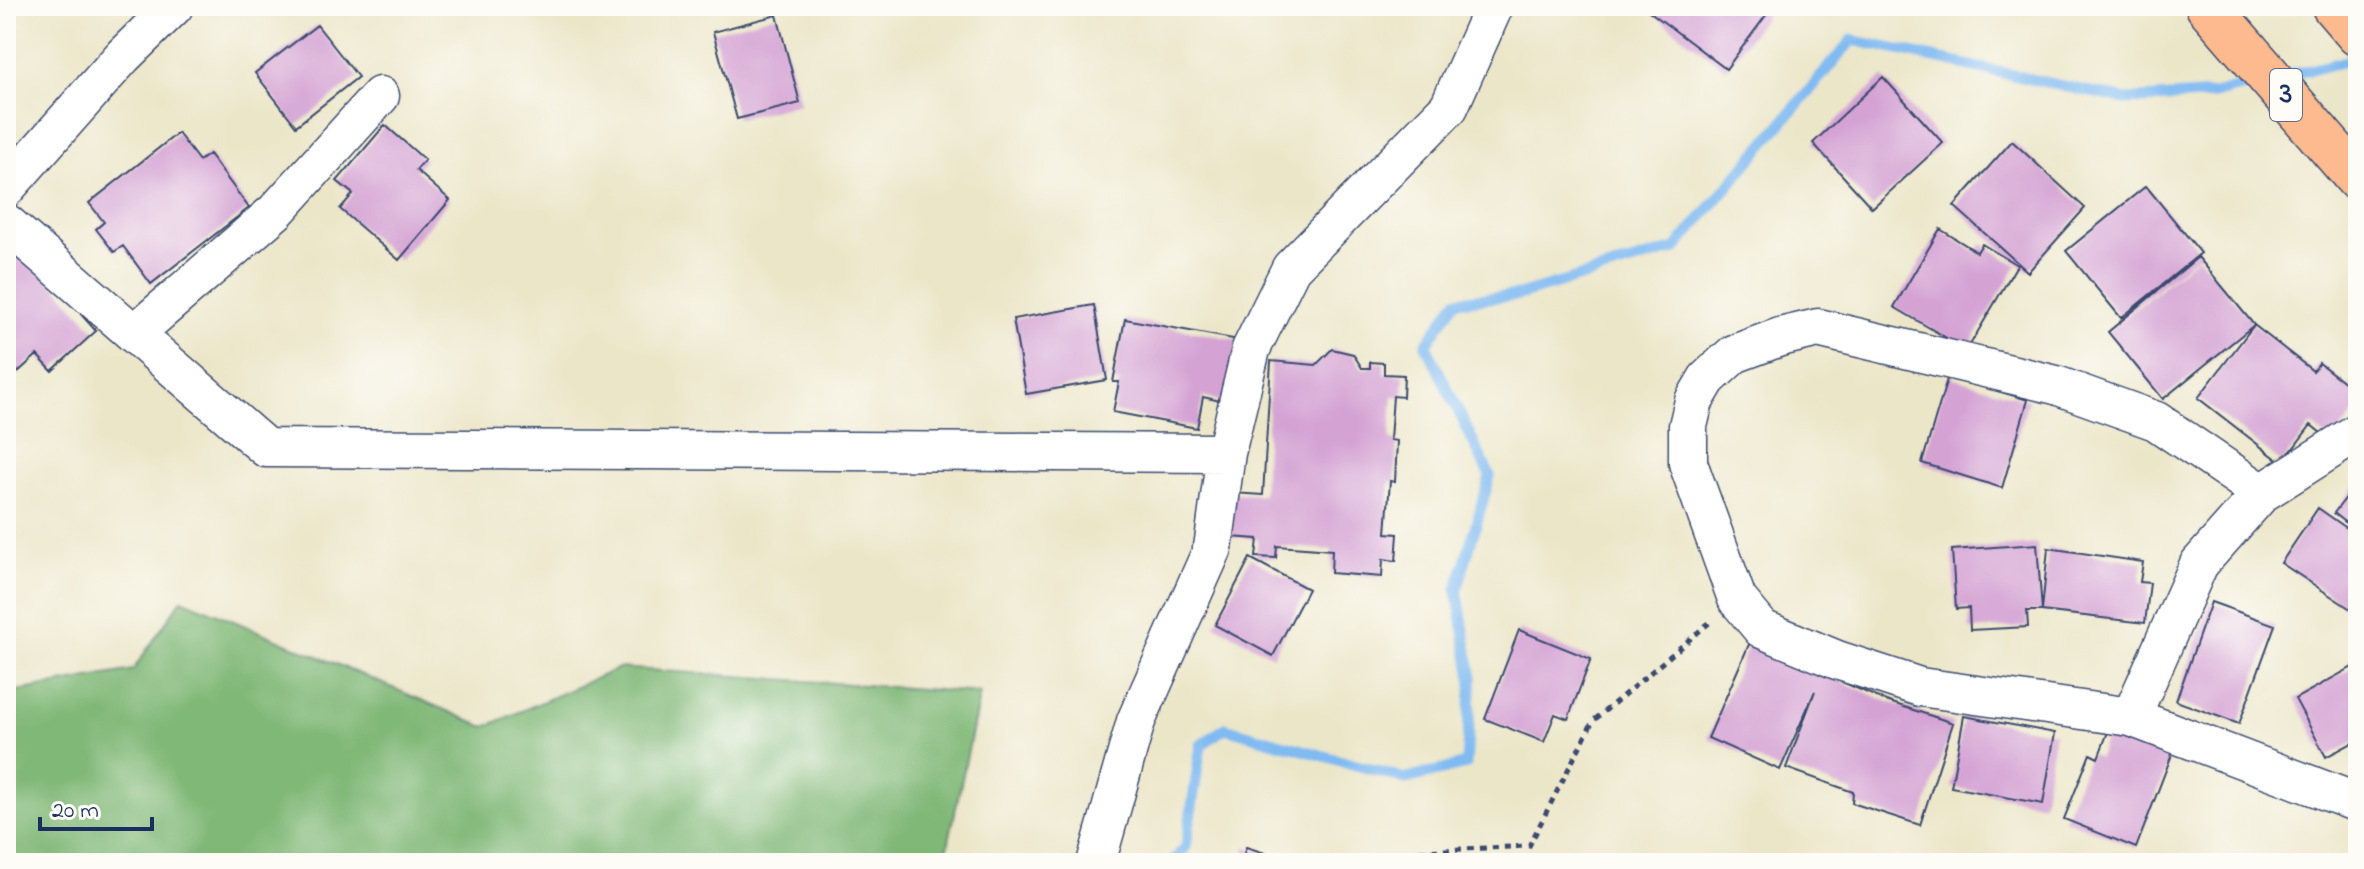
<svg xmlns="http://www.w3.org/2000/svg" width="2364" height="869" font-family="'Indie Flower',sans-serif">
<rect width="100%" height="100%" fill="#fdfcf7"/>
<filter id="ink" filterUnits="userSpaceOnUse"><feTurbulence type="fractalNoise" baseFrequency=".0125" numOctaves="2"/><feDisplacementMap in="SourceGraphic" scale="16" xChannelSelector="R" yChannelSelector="G"/><feConvolveMatrix kernelMatrix="1 2 1 2 8 2 1 2 1" color-interpolation-filters="sRGB"/></filter>
<filter id="wash" filterUnits="userSpaceOnUse"><feTurbulence type="fractalNoise" baseFrequency=".006" numOctaves="4" result="noise"/><feDisplacementMap in="SourceGraphic" scale="32" xChannelSelector="R" yChannelSelector="G"/><feGaussianBlur stdDeviation="1.8" result="paint"/><feColorMatrix in="noise" values="0 0 0 0 0 0 0 0 0 0 0 0 0 0 0 0 0 1.4 0 .05"/><feComposite in="paint" operator="in"/></filter>
<g filter="url(#wash)">
<rect width="100%" height="100%" fill="#ece6c9"/>
<!-- forest -->
<path fill="#80b877" stroke="#4e746a" stroke-width="2" d="M182,599L485,727L619,668L980,693L945,860L938,863H6V693L133,670Z"/>
<g fill="none" stroke-linecap="round" stroke-linejoin="round">
<!-- stream -->
<path stroke="#7fbaf1" stroke-width="11" d="M2281,77L2358,58
M1171,863L1186,847L1201,745L1225,728L1406,779L1466,764L1472,678L1457,590L1490,476L1426,345L1456,301L1519,295L1675,249L1852,40L2127,100L2214,94L2260,82"/>
</g>
<g id="blocks">
<!-- building -->
<path fill="#d4a3d4" d="M1647,6H1757L1767,14L1726,69L1645,8Z
M777,15L800,103L737,119L713,32Z
M317,25L358,77L296,126L255,73Z
M1883,77L1943,143L1872,208L1813,143Z
M385,125L425,160L416,170L450,200L399,260L340,209L353,194L337,181Z
M178,133L199,161L209,154L249,208L151,284L123,246L114,252L96,229L104,222L89,203Z
M2012,141L2085,208L2028,272L1954,206Z
M2146,186L2201,253L2121,318L2066,251Z
M1940,229L1977,252L1982,244L2017,265L1967,350L1894,307Z
M10,235L96,331L52,371L37,355L6,383V238Z
M2198,257L2254,325L2313,371L2319,363L2358,393V408L2332,442L2311,425L2282,463L2198,398L2254,325L2163,399L2108,332Z
M1094,305L1107,380L1026,394L1013,319Z
M1125,319L1244,341L1233,404L1203,397L1197,428L1113,412L1119,382H1113Z
M1332,349L1353,354L1362,368H1370V362L1384,363V374L1404,375L1403,397L1393,396L1390,440L1397,441L1395,482L1390,481L1386,533L1398,534L1396,561L1383,559L1382,577L1331,573L1332,550L1277,546L1276,558L1256,557L1258,539L1230,537L1233,493L1263,495L1271,361L1316,365Z
M1948,376L2028,400L2002,488L1922,463Z
M2358,482V532L2334,513Z
M2318,508L2358,536V608L2355,612L2281,563Z
M2037,544L2042,611H2027L2028,627L1970,630L1969,608L1956,609L1952,550Z
M2048,548L2143,562L2140,582L2150,583L2145,623L2042,611Z
M1250,558L1308,589L1273,656L1215,625Z
M2211,602L2275,625L2239,724L2176,701Z
M1519,630L1591,659L1568,719L1555,714L1544,742L1485,719Z
M1750,642L1886,701L1953,723L1920,825L1852,803L1853,792L1786,768L1815,691L1780,770L1708,738Z
M2358,664V740L2326,757L2295,699Z
M1964,716L2055,733L2043,804L1951,787Z
M2111,724L2174,749L2136,848L2064,819L2090,754L2098,758Z
M1246,847L1294,862V863H1241Z"/>
</g>
</g>
<g filter="url(#ink)">
<use href="#blocks" fill-opacity="0" stroke="#3a4a6e" stroke-width="2"/>
<g fill="none" stroke-linecap="round" stroke-linejoin="round">
<!-- street casing -->
<g stroke="#3a4a6e" stroke-width="41">
<path id="street" d="M6,188L123,56L174,6
M6,223L266,448L1226,453
M134,334L276,211L380,96
M2262,493L2156,421L2056,385L1818,328L1780,337L1734,354L1707,379L1694,401L1688,426V463L1737,599L1762,629L1837,660L1920,687L2131,717L2358,803
M2131,717L2199,564L2262,493L2358,432
M1096,863L1136,721L1213,548L1226,453L1251,349L1291,268L1449,107L1494,6"/>
</g>
<!-- primary casing -->
<g stroke="#3a4a6e" stroke-width="47">
<path id="primary" d="M2208,6L2358,179
M2334,6L2358,34"/>
</g>
<!-- path -->
<path stroke="#3a4a6e" stroke-width="5" stroke-dasharray="6 6" stroke-linecap="butt" d="M1419,863L1420,851L1529,846L1593,721L1709,623"/>
<!-- street -->
<use href="#street" stroke="#fff" stroke-width="38"/>
<!-- primary -->
<use href="#primary" stroke="#fcba8e" stroke-width="44"/>
</g>
</g>
<g text-anchor="middle" dominant-baseline="central" stroke-width="7" stroke-linejoin="round" paint-order="stroke">
<!-- shield labels -->
<rect fill="#fdfcf7" stroke="#5f6c8c" stroke-width="2" x="2270" y="69" width="32" height="52" rx="6"/>
<g font-size="30" font-weight="bold" fill="#1b2f5e">
<text x="2286" y="95">3</text>
</g>
</g>
<!-- margin -->
<rect width="2364" height="869" fill="none" stroke="#fdfcf7" stroke-width="32"/>
<!-- scale -->
<path d="M40 817v12h112v-12" fill="none" stroke="#1b2f5e" stroke-width="4"/>
<text x="52" y="817" font-size="24" fill="#1b2f5e" stroke="#fdfcf7" stroke-width="6" paint-order="stroke">20 m</text>
</svg>
